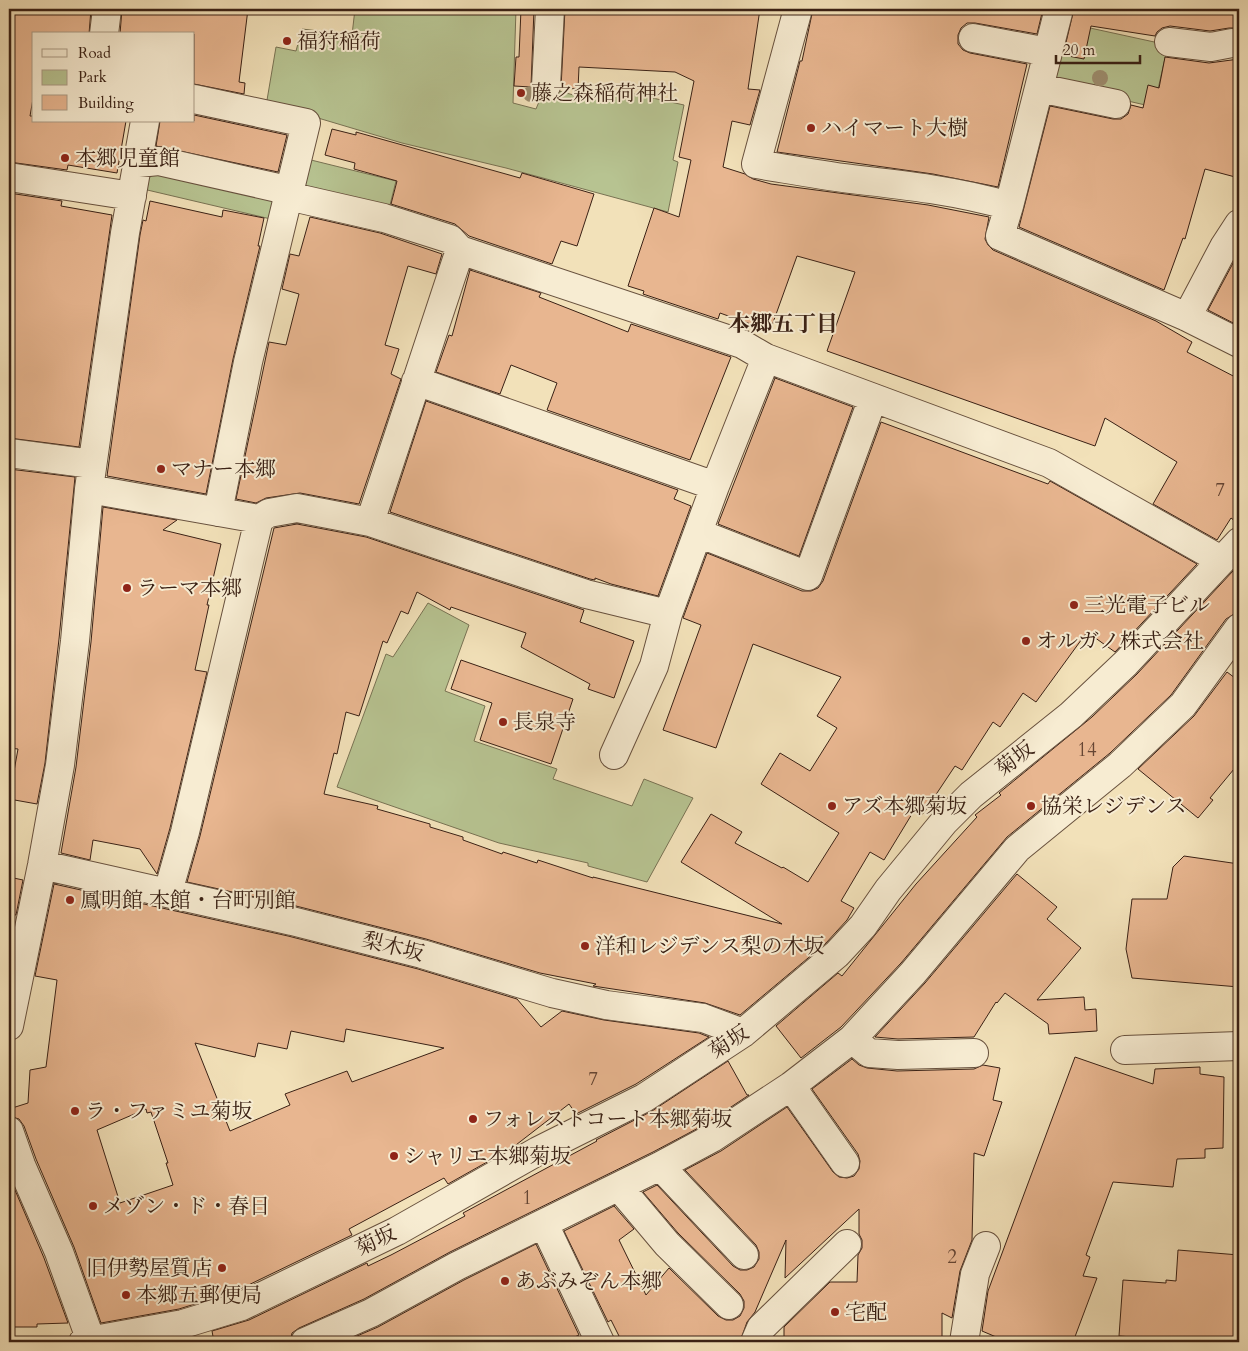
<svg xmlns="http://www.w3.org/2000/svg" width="1248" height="1351" font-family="Cardo,'Noto Serif JP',serif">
<rect width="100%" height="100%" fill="#f2e1b9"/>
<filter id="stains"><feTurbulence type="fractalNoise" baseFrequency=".004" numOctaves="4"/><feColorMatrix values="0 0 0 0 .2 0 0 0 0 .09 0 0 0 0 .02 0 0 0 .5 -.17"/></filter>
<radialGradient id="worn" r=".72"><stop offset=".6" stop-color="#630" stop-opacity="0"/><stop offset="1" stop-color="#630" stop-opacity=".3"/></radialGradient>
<!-- green -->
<path fill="#b7c391" stroke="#787253" d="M355,9H516L513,103L536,109L543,92L555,90L581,97L621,91L684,105L673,160L678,162L668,212L506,168L402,143L308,115L266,106L276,47L296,51L302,29L352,35Z
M1058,21L1168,45L1154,107L1045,82Z
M307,159L396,181L389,209L300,186Z
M162,169L274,195L275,220L143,189L144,181Z
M428,603L469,625L445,691L485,706L474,741L557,769L553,779L632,806L644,779L693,798L647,882L588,866V863L499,843L337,787L386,654L393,657Z"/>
<!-- building -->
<path fill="#e8b690" stroke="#3a2115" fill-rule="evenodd" d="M9,9H91L89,34H34V93L30,116H34V121H126L117,173L68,165L67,170L9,162Z
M122,9H248L239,82L245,83L244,94L194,84V34H120Z
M521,9H534L531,87L514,86L516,57H519Z
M565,9H760L748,89L760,90L750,125L732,121L723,167L745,174L753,179L771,184L928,205L989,217L985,239L988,245L993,250L1156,321L1192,342L1187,352L1239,379V524L1231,518L1217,540L1153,504L1177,462L1105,418L1095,446L827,351L855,272L797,256L770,331L720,313L718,319L643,294L644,291L628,286L654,208L679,217L691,160L679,157L694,81L675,72L579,67L578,89L561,88Z
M813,9H1043L1037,34L975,23H967L961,28L958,35V44L963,50L970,53L1027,64L998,187L933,174L777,152L800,61H802Z
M1074,9H1239V28H1229L1210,31L1170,26L1162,28L1157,32L1155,36L1091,26L1084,59L1063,55Z
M1165,57L1209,63L1239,59V178L1205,169L1185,239L1183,238L1164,290L1019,227L1050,106L1113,119H1121L1128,114L1131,105L1143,108L1148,85L1159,88Z
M194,115L287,135L278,172L156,146L160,121H194Z
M332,129L356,135V132L520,178L522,173L594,194L577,246L561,241L552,264L469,236L455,224L391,204L397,181L354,169L355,163L325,155Z
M9,193L62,201L61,206L112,215L79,447L9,438Z
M150,201L222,217L223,210L264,218L258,246H260L233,359L206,494L107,476L140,235L143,220L146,221Z
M310,217L380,233L442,254L436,274L408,266L385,345L399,349L391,374L401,379L359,504L300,493L266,498L256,503L236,499L269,342L286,345L299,294L282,289L290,254L299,256Z
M1239,252V326L1208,310Z
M470,270L541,293L539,297L628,332L631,324L731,357L690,460L547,410L557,383L511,365L500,394L436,372L449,335L452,336Z
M775,378L853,407L799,556L718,524Z
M426,401L678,490L674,499L691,506L658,596L611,584L595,578V580L590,579L390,512Z
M881,422L1048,484L1050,481L1197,564L1115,652L1087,632L1036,702L1023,693L1000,727L993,722L962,770L955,766L923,814L915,809L884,860L870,852L841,901L854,908L847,920L826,943L740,1015L705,1003L593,986L596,984L540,973L426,939L296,906L187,882L200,836L274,528L297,524L366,537L584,610L580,622L634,641L614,698L588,689L590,684L521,647L526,633L451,607L450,610L417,592L408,614L401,611L387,643L383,641L359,716L346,712L337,754L334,753L324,794L378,806L377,809L430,824V827L463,837V840L502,854L503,852L537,863L538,860L593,878V877L782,924L681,862L711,814L742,832L735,843L782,868L783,867L808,882L839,833L761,784L780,753L810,771L837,728L817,716L841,677L753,644L716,748L663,730L701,625L683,618L707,553L802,591H811L818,588L823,581Z
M9,469L75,477L59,639L45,763L37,804L9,799L18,749L9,748Z
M103,507L177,520L163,530L221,544L207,605H209L195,670L207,672L170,828L157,874L140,849L93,840L90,860L61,853L76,767L91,642Z
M1233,571L1239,575V611L1226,619L1171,695L1110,753L1007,837L901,963L841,1027L801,1058L776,1026L838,973L842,976L916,884L977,817L975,815L1001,795L999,793L1092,717L1137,674Z
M461,660L573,699L551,764L480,740L492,703L451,689Z
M1227,672L1239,681V763L1210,798L1213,800L1198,818L1138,769L1194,716Z
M1184,856L1239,864V987L1132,978L1126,949L1132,899H1167L1173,867Z
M1017,874L1057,907L1047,919L1081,948L1037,1000L1084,997L1085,1010L1096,1009L1097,1031L1049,1034L1048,1024L1005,993L997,1003L996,1002L974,1037L898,1039L875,1037L925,983Z
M9,877L23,880L16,915L9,914Z
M54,884L288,936L418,969L517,999L541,1027L562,1011L604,1020L699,1033L709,1037L636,1084L576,1114L569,1104L512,1148L448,1184L444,1178L349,1229L352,1235L236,1291L179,1309L101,1323L74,1247L36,1159L24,1126L19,1119L9,1116V1109L28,1103L30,1070L46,1067L57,980L35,976ZM346,1029L444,1048L352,1082L347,1071L285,1094L290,1105L230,1131L195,1043L255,1057L258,1043L287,1049L291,1031L344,1042ZM146,1109L147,1113L151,1112L168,1163H166L173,1185L120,1203L97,1130Z
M1075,1057L1153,1084L1155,1069L1200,1067V1074L1224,1077L1223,1148L1205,1149V1158L1177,1159L1173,1187L1113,1182L1086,1255L1090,1257L1083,1276L1097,1278L1073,1342H1008L982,1331L988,1291Z
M852,1059L859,1065L867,1068L897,1071L974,1069L983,1065L1000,1068L993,1100L1002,1102L984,1156L974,1153L972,1240L960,1271L952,1318L942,1313V1342H904V1341L853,1339V1342H784V1327L830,1282H857L858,1255L862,1248V1240L859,1234V1209L785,1278L786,1240L755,1312L747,1322L740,1342H622L611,1320L608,1322L564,1231L614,1206L634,1229L619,1240L646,1295L669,1268L718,1316L726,1320H733L740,1316L744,1308V1301L740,1294L678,1233L643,1192L657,1185L733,1266L740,1270H747L754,1267L759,1259V1252L756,1245L685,1170L721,1151L787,1107L833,1172L839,1177L847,1178L854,1176L859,1169L860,1161L858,1154L812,1089Z
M728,1061L747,1095H749L704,1125L653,1152L450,1252L364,1299L299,1328L292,1333L290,1342H214L212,1331L249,1320L367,1263L368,1266L391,1255L465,1216L463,1213L597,1141L596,1140L652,1111Z
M9,1176L44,1258L68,1323L37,1324V1327H9Z
M536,1244L579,1335L564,1342H343L378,1327L464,1280Z
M1178,1250L1239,1255V1342H1202L1119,1336L1123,1280L1166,1283V1280L1176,1281Z"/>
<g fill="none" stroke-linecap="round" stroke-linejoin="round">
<!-- minor casing -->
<g stroke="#68513e" stroke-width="30">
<path id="minor" d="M798,9L756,164C787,169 819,175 851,179C904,185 958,191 1009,206
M1059,9L1009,206L1000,236L1187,317L1239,343
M104,34L107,9
M973,38L1048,52
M1169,42L1211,47L1232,43L1239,44
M546,86L550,9
M1039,88L1116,104
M194,99L306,123L248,362L218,512
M138,163L159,161L278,188L288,196L384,218L450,239L460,250L742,344L766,358L1049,463L1221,560
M9,177L132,196
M1187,317L1224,247L1239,224
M416,381L715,486
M9,453L92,464
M89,489L259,519L269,513L297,508L370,522L586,594L668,614
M370,522L460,250
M698,533L808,576L873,398
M614,755L654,666L668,614L715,486L766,358
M42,865L292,921L422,954L552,993L606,1005L703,1018L743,1033
M168,892L185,832L259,519
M9,1026L42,865L60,765L75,641L89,489L125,233L145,121
M852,1039L869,1053L898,1055L974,1053
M1125,1050L1239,1046
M791,1086L845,1163
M9,1131L21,1165L59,1252L91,1341
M660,1166L744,1255
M619,1187L667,1244L729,1305
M544,1224L600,1342
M83,1342L183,1324L242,1306L397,1231L538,1151L644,1098L743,1033L837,954L863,926L888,890L944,822L971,795L1071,715L1126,663L1239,542
M305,1342L371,1313L457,1266L660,1166L712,1138L791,1086L852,1039L913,973L1017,849L1120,765L1183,705L1239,628
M755,1342L761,1328L847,1244
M964,1342L975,1274L986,1246"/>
</g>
<!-- minor -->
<use href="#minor" stroke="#f7ecd2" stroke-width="28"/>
</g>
<!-- trees -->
<g fill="#9e8e70">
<circle cx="1100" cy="78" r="8"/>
<circle cx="531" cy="94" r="8"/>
</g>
<!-- markers -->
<g fill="#8f2418" stroke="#f7ecd2" stroke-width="2">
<circle cx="287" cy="41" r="5"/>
<circle cx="521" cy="93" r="5"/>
<circle cx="811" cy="128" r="5"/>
<circle cx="65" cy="158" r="5"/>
<circle cx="161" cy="469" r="5"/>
<circle cx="127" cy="588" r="5"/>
<circle cx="1074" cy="605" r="5"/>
<circle cx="1026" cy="641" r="5"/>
<circle cx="503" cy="722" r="5"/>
<circle cx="832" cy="806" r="5"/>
<circle cx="1031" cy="806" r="5"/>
<circle cx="70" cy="900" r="5"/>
<circle cx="585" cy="946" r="5"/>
<circle cx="75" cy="1111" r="5"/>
<circle cx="473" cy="1119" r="5"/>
<circle cx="394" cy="1156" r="5"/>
<circle cx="93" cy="1206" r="5"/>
<circle cx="222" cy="1268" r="5"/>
<circle cx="505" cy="1281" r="5"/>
<circle cx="126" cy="1295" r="5"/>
<circle cx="835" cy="1312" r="5"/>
</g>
<g text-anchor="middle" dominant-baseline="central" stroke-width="4" stroke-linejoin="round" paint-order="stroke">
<!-- number labels -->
<g font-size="19" fill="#664634">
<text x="1220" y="490">7</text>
<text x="1087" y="750">14</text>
<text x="593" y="1079">7</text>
<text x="527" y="1198">1</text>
<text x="952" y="1257">2</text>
</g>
<!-- poi labels -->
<g font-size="21" fill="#3a2115" stroke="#f7ecd2" text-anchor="start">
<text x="297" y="41">福狩稲荷</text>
<text x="531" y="93">藤之森稲荷神社</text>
<text x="821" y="128">ハイマート大樹</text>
<text x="75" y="158">本郷児童館</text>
<text x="171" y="469">マナー本郷</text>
<text x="137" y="588">ラーマ本郷</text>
<text x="1084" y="605">三光電子ビル</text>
<text x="1036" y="641">オルガノ株式会社</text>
<text x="513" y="722">長泉寺</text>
<text x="842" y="806">アズ本郷菊坂</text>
<text x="1041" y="806">協栄レジデンス</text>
<text x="80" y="900">鳳明館 本館・台町別館</text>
<text x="595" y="946">洋和レジデンス梨の木坂</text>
<text x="85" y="1111">ラ・ファミユ菊坂</text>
<text x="483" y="1119">フォレストコート本郷菊坂</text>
<text x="404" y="1156">シャリエ本郷菊坂</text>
<text x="103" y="1206">メゾン・ド・春日</text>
<text x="212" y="1268" text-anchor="end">旧伊勢屋質店</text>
<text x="515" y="1281">あぶみぞん本郷</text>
<text x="136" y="1295">本郷五郵便局</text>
<text x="845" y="1312">宅配</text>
</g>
<!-- street labels -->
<g font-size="21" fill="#3a2115" stroke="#f7ecd2">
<text transform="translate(1015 759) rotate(-38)">菊坂</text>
<text transform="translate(393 947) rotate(14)">梨木坂</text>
<text transform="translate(729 1042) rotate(-34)">菊坂</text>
<text transform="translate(376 1241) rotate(-26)">菊坂</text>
</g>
<!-- neighbourhood labels -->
<g font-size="22" font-weight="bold" fill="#3a2115" stroke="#f7ecd2">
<text x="783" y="324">本郷五丁目</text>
</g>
</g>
<!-- margin -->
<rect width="1248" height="1351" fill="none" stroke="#f2e1b9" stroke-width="30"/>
<rect x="10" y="10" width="1228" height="1331" fill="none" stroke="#3a2115" stroke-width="2.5"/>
<rect x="15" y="15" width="1218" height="1321" fill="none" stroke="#3a2115"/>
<!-- legend -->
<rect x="32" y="32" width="162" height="90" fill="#f7ecd2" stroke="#ab9b86"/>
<rect x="42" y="49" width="25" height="8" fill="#f7ecd2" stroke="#ab9b86"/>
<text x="78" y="58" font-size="15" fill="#3a2115">Road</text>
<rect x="42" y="70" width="25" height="15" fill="#b7c391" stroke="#ab9b86"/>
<text x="78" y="82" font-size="15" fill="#3a2115">Park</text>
<rect x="42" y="95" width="25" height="15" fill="#e8b690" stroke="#ab9b86"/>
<text x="78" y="108" font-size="15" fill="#3a2115">Building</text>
<!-- scale -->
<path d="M1056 55v8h84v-8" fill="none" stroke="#3a2115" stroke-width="2.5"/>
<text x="1063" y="55" font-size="15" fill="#3a2115" stroke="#f7ecd2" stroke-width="4" paint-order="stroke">20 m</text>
<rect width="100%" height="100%" filter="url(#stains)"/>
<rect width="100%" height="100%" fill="url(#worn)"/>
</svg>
